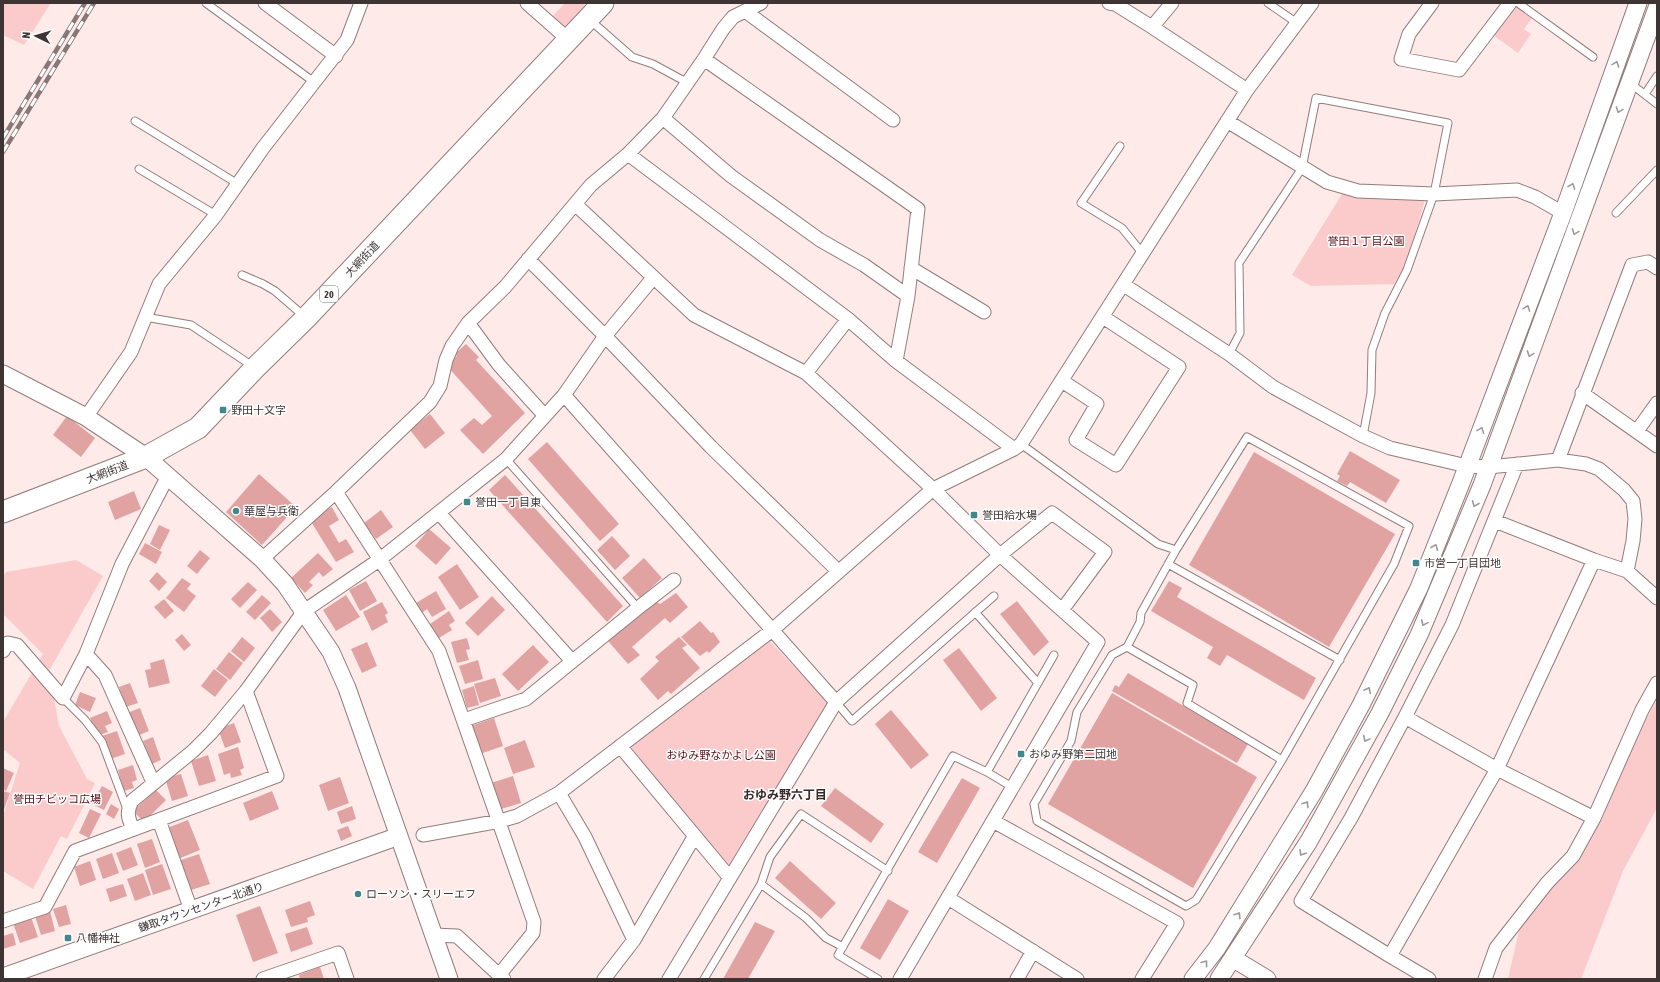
<svg xmlns="http://www.w3.org/2000/svg" width="1660" height="982" font-family="'Asap Condensed','Noto Sans JP',sans-serif">
<rect width="100%" height="100%" fill="#feeae9"/>
<!-- green -->
<path fill="#facbca" d="M3,3H51L24,45L3,35Z
M565,3H582L587,7L568,30L562,29L551,18Z
M1514,5L1532,18L1524,29L1531,34L1518,53L1493,35Z
M1342,194L1425,200L1407,262L1394,284L1311,286L1292,275Z
M76,560L103,576L49,671L59,726L87,779L95,783L67,839L61,836L33,889L3,871V816L20,763L3,749V722L43,654L3,614V576L6,572Z
M768,639L830,705L727,869L628,743Z
M1657,700V808L1623,871L1581,979H1508L1522,918L1572,866L1629,750Z"/>
<!-- building -->
<path fill="#e1a3a2" d="M466,344L479,357L476,360L525,413L483,454L460,430L474,418L482,425L492,416L446,365L457,356L455,354Z
M430,414L445,433L425,449L410,430Z
M67,416L95,438L81,457L53,435Z
M547,442L619,524L600,541L528,459Z
M1350,451L1400,480L1386,503L1350,482L1347,486L1337,481L1340,476L1337,474Z
M1254,452L1395,534L1329,647L1189,565Z
M259,474L296,507L262,545L226,512Z
M505,475L623,606L607,622L489,490Z
M134,491L141,509L115,520L108,502Z
M332,507L339,520L329,526L339,543L346,539L354,552L336,562L310,520Z
M381,510L393,527L376,539L364,523Z
M159,525L170,530L160,550L150,544Z
M429,529L451,548L436,565L415,546Z
M612,536L630,556L615,570L597,550Z
M145,543L162,552L156,564L139,554Z
M200,550L210,558L197,574L187,566Z
M318,553L333,569L323,577L319,572L309,582L313,585L305,593L291,578Z
M644,558L662,578L640,598L622,578Z
M457,564L479,597L460,610L438,577Z
M157,572L167,582L159,591L149,581Z
M182,578L191,584L187,589L196,596L184,612L166,598Z
M366,581L377,601L360,611L349,590Z
M1169,581L1182,588L1177,597L1316,678L1304,700L1227,655L1220,666L1207,658L1213,647L1151,611Z
M248,582L257,590L240,608L231,599Z
M436,591L446,609L432,617L427,609L422,613L416,603Z
M676,593L688,607L670,623L665,618L632,647L640,655L628,664L608,641L657,602L660,604Z
M262,595L271,603L255,620L246,612Z
M346,595L360,617L336,631L323,610Z
M492,596L505,610L478,636L465,623Z
M164,599L174,611L165,619L154,607Z
M1017,601L1049,642L1034,656L1000,614Z
M382,602L388,613L385,615L388,622L372,631L363,612Z
M270,609L282,622L272,632L260,618Z
M449,611L455,621L449,625L452,630L439,638L430,624Z
M700,621L711,633L713,632L720,642L709,653L707,651L700,656L681,637Z
M182,634L191,645L184,651L175,640Z
M242,637L255,648L244,662L231,651Z
M679,637L687,645L682,648L700,668L671,694L668,691L658,700L640,679L659,661L655,657Z
M467,638L470,649L466,650L469,660L457,663L451,642Z
M367,642L377,666L362,673L351,649Z
M533,645L549,662L518,691L502,674Z
M959,648L997,698L981,711L943,660Z
M229,652L243,663L230,680L216,669Z
M164,659L170,683L149,688L145,670L151,669L150,663Z
M478,660L483,679L465,684L459,666Z
M214,669L228,680L215,697L201,686Z
M1128,673L1248,744L1237,763L1112,691L1115,685L1119,687Z
M495,678L501,696L480,703L474,684Z
M130,683L138,703L126,707L119,687Z
M474,686L479,705L467,708L462,690Z
M80,692L96,698L90,712L75,705Z
M1112,693L1257,777L1193,888L1048,804Z
M140,708L149,731L137,736L127,713Z
M891,710L929,755L911,769L875,724Z
M107,711L112,723L105,726L108,732L97,736L90,718Z
M494,718L503,746L480,754L471,726Z
M234,723L241,742L225,748L218,729Z
M117,731L125,754L110,759L102,736Z
M153,737L161,760L152,764L143,741Z
M525,740L535,767L513,774L504,748Z
M238,747L244,768L240,770L242,775L231,778L230,773L224,775L218,754Z
M208,755L216,781L199,786L191,761Z
M133,765L137,780L132,782L134,788L124,791L118,770Z
M3,768L14,773L6,791L3,789Z
M181,774L188,796L172,801L165,778Z
M513,776L521,803L498,810L491,783Z
M340,777L349,803L328,811L319,785Z
M962,778L980,788L937,863L918,852Z
M102,786L113,792L104,810L92,804Z
M835,788L884,824L871,843L821,806Z
M156,790L166,800L144,822L133,811Z
M3,791L10,793L3,812Z
M272,791L279,809L250,821L243,803Z
M111,804L119,809L114,819L106,814Z
M352,806L356,819L341,824L337,812Z
M90,809L101,814L89,838L79,833Z
M188,820L200,850L178,859L167,828Z
M348,826L352,836L341,841L337,830Z
M152,839L160,862L145,868L137,844Z
M131,847L138,865L123,871L116,853Z
M112,853L119,873L103,879L96,859Z
M199,854L210,884L188,891L178,861Z
M90,861L96,880L80,886L74,867Z
M790,861L836,903L821,919L775,878Z
M162,864L171,889L153,895L145,870Z
M143,873L151,895L135,901L127,879Z
M123,884L127,896L110,902L106,889Z
M888,899L909,911L880,960L860,948Z
M310,901L315,915L307,918L308,922L291,927L285,910Z
M66,905L71,924L59,927L53,909Z
M260,906L278,953L253,962L236,915Z
M50,911L55,931L41,935L35,916Z
M31,917L38,937L20,943L13,923Z
M755,922L775,931L748,979H723Z
M307,927L313,944L291,952L285,934Z
M13,933L16,945L3,949V936Z
M320,967L324,979H300L299,975Z"/>
<g fill="none" stroke-linecap="round" stroke-linejoin="round">
<!-- service casing -->
<g stroke="#937c7c" stroke-width="9">
<path id="service" d="M206,3L314,82
M1268,3L1297,23
M1518,3L1593,57
M590,20L632,57L653,64L688,83
M1630,83L1657,104
M1645,94L1657,76
M135,121L238,184
M1120,146L1081,203L1122,228L1143,254
M139,169L216,215
M1616,213L1657,170
M242,275L263,284L275,291L305,317
M145,317L191,325L254,367
M1229,354L1240,333L1239,263L1302,168L1316,98L1448,123L1434,194L1407,270L1385,313L1372,350L1371,393L1363,436
M1247,437L1409,526L1394,564L1282,760L1196,900L1186,906L1037,821L1034,804L1071,741L1077,712L1112,655L1127,647L1140,622L1141,613L1176,550Z
M1021,444L1158,544L1176,550
M506,459L638,608
M1168,564L1340,660
M975,612L1038,683
M1127,647L1193,685L1187,703L1282,760
M63,698L85,720L102,742L127,809
M836,702L852,721L994,596
M987,772L1054,655
M761,884L806,918L826,938L843,947
M704,979L761,884L770,857L801,814L888,871
M878,979L838,955L953,756L987,772L1012,787"/>
</g>
<!-- minor casing -->
<g stroke="#937c7c" stroke-width="15">
<path id="minor" d="M265,3L336,56
M527,3L569,40
M1109,3L1115,4L1152,27L1247,90
M1432,3L1409,34L1401,59L1459,70L1510,3
M745,11L893,120
M1152,27L1172,3
M704,59L918,209L908,296L896,361
M663,118L731,176L820,240L864,265L908,296
M1227,121L1327,182L1358,191L1434,194L1517,190L1535,197L1563,213
M628,154L848,319L896,361L1014,449
M575,204L694,315L806,373L933,489L1000,555L1098,642L900,979
M528,259L605,336L711,447L838,571
M911,268L984,312
M1124,285L1229,354L1273,387L1363,436L1390,448L1467,466L1489,467L1558,460L1586,464L1599,469L1624,490L1633,501L1635,519L1633,541L1627,571
M468,323L499,365L545,416
M806,373L848,319
M1062,381L1097,404L1076,440L1116,465L1179,367L1103,317
M1582,393L1657,446
M564,395L836,702
M86,417L131,352L159,284L216,215L263,148L347,40L361,3
M1637,431L1657,403
M1558,460L1632,265L1648,262L1657,268
M336,492L439,651L534,922L533,933L499,975L504,979
M439,513L572,661
M1495,521L1594,560L1627,571L1657,598
M262,559L336,492L430,402L440,386L446,360L452,346L468,323L505,287L591,185L628,154L663,118L704,59L723,29L733,17L761,3
M3,651L8,643L17,645L63,698L86,654L122,564L168,476
M86,654L105,675L153,782
M1405,717L1497,769L1594,818
M464,720L526,699L638,608L674,580
M620,746L730,878
M559,793L585,837L634,940
M159,820L191,910
M993,821L1177,923L1142,979
M133,829C128,818 126,812 132,801L193,751L211,733L246,691L304,611L379,560L506,459L564,395L605,336L653,278
M423,835L500,821L517,816L559,793L771,631L933,489L1014,449L1021,444L1247,90L1312,3
M948,898L1077,979
M3,921L45,907L75,851L277,776L246,691
M434,935L457,936L499,975
M1390,956L1301,901L1351,818L1405,717L1452,625L1517,464
M263,979L338,953L347,979
M604,979L634,940L694,837
M669,979L836,702L1000,555L1052,513L1105,552L1062,610
M1017,979L1033,951
M1429,979L1390,956L1497,769L1594,560
M1485,979L1496,948L1547,883L1573,856L1594,818L1642,710L1657,683"/>
</g>
<!-- tertiary casing -->
<g stroke="#937c7c" stroke-width="19">
<path id="tertiary" d="M3,374L86,417L146,457L262,559L285,584L331,652L347,688L449,979
M1234,959L1267,979
M3,977L399,836
M1193,979L1217,948L1314,791L1361,705L1419,588L1461,483L1563,213L1638,3
M1219,979L1309,841L1380,713L1419,635L1482,485L1657,8"/>
</g>
<!-- primary casing -->
<g stroke="#937c7c" stroke-width="23">
<path id="primary" d="M3,512L146,457L198,428L255,368L306,318L603,3"/>
</g>
<!-- service -->
<use href="#service" stroke="#fff" stroke-width="7"/>
<!-- minor -->
<use href="#minor" stroke="#fff" stroke-width="13"/>
<!-- tertiary -->
<use href="#tertiary" stroke="#fff" stroke-width="17"/>
<!-- primary -->
<use href="#primary" stroke="#fff" stroke-width="21"/>
<!-- rail casing -->
<g stroke="#857877" stroke-width="4.5">
<path id="rail" d="M3,138L85,3
M3,152L94,3"/>
</g>
<!-- rail -->
<use href="#rail" stroke="#fff" stroke-width="3" stroke-dasharray="9" stroke-linecap="butt"/>
</g>
<!-- one-way arrows -->
<defs><path id="oneway-chevron" d="M-2-3.5L2.5 0L-2 3.5" fill="none" stroke-width="1.6" stroke-linecap="round" stroke-linejoin="round"/></defs>
<g stroke="#9e9a9a">
<use href="#oneway-chevron" transform="translate(1616 64) rotate(-70)"/>
<use href="#oneway-chevron" transform="translate(1619 110) rotate(110)"/>
<use href="#oneway-chevron" transform="translate(1572 186) rotate(-70)"/>
<use href="#oneway-chevron" transform="translate(1575 232) rotate(110)"/>
<use href="#oneway-chevron" transform="translate(1527 308) rotate(-69)"/>
<use href="#oneway-chevron" transform="translate(1530 354) rotate(110)"/>
<use href="#oneway-chevron" transform="translate(1481 430) rotate(-69)"/>
<use href="#oneway-chevron" transform="translate(1475 504) rotate(112)"/>
<use href="#oneway-chevron" transform="translate(1435 547) rotate(-68)"/>
<use href="#oneway-chevron" transform="translate(1424 623) rotate(114)"/>
<use href="#oneway-chevron" transform="translate(1368 690) rotate(-64)"/>
<use href="#oneway-chevron" transform="translate(1366 739) rotate(118)"/>
<use href="#oneway-chevron" transform="translate(1306 804) rotate(-58)"/>
<use href="#oneway-chevron" transform="translate(1302 853) rotate(122)"/>
<use href="#oneway-chevron" transform="translate(1238 915) rotate(-58)"/>
<use href="#oneway-chevron" transform="translate(1205 963) rotate(-53)"/>
</g>
<!-- markers -->
<g fill="#40888c" stroke="#fff" stroke-width="1.5">
<rect x="219" y="406" width="8" height="8" rx="2"/>
<rect x="463" y="498" width="8" height="8" rx="2"/>
<circle cx="236" cy="511" r="4"/>
<rect x="970" y="511" width="8" height="8" rx="2"/>
<rect x="1412" y="559" width="8" height="8" rx="2"/>
<rect x="1017" y="750" width="8" height="8" rx="2"/>
<circle cx="358" cy="894" r="4"/>
<rect x="64" y="934" width="8" height="8" rx="2"/>
</g>
<g text-anchor="middle" dominant-baseline="central" stroke-width="3" stroke-linejoin="round" paint-order="stroke">
<!-- shield labels -->
<rect fill="#fff" stroke="#787171" stroke-width="1" x="320" y="286" width="18" height="16" rx="3"/>
<g font-size="10" font-weight="bold" fill="#3e3434">
<text x="329" y="294">20</text>
</g>
<!-- park labels -->
<g font-size="11" fill="#570f17" stroke="#fff">
<text x="1366" y="241">誉田１丁目公園</text>
<text x="721" y="755">おゆみ野なかよし公園</text>
<text x="57" y="799">誉田チビッコ広場</text>
</g>
<!-- street labels -->
<g font-size="11" fill="#3e3434" stroke="#fff">
<text transform="translate(362 259) rotate(-47)">大網街道</text>
<text transform="translate(107 472) rotate(-21)">大網街道</text>
<text transform="translate(201 907) rotate(-19)">鎌取タウンセンター北通り</text>
</g>
<!-- poi labels -->
<g font-size="11" fill="#3e3434" stroke="#fff" text-anchor="start">
<text x="231" y="410">野田十文字</text>
<text x="475" y="502">誉田一丁目東</text>
<text x="244" y="511">華屋与兵衛</text>
<text x="982" y="515">誉田給水場</text>
<text x="1424" y="563">市営一丁目団地</text>
<text x="1029" y="754">おゆみ野第二団地</text>
<text x="366" y="894">ローソン・スリーエフ</text>
<text x="76" y="938">八幡神社</text>
</g>
<!-- neighbourhood labels -->
<g font-size="12" font-weight="bold" fill="#3a2727" stroke="#fff">
<text x="785" y="795">おゆみ野六丁目</text>
</g>
</g>
<!-- border -->
<rect width="1660" height="982" fill="none" stroke="#3e3434" stroke-width="8"/>
<!-- north arrow -->
<g transform="translate(36 36) rotate(275)" stroke="#ffffff" stroke-width="3" paint-order="stroke">
<path d="M0-3L7 15L0 10L-7 15Z" fill="#3e3434"/>
<text y="-6" font-size="11" font-weight="bold" text-anchor="middle" fill="#3e3434">N</text>
</g>
</svg>
